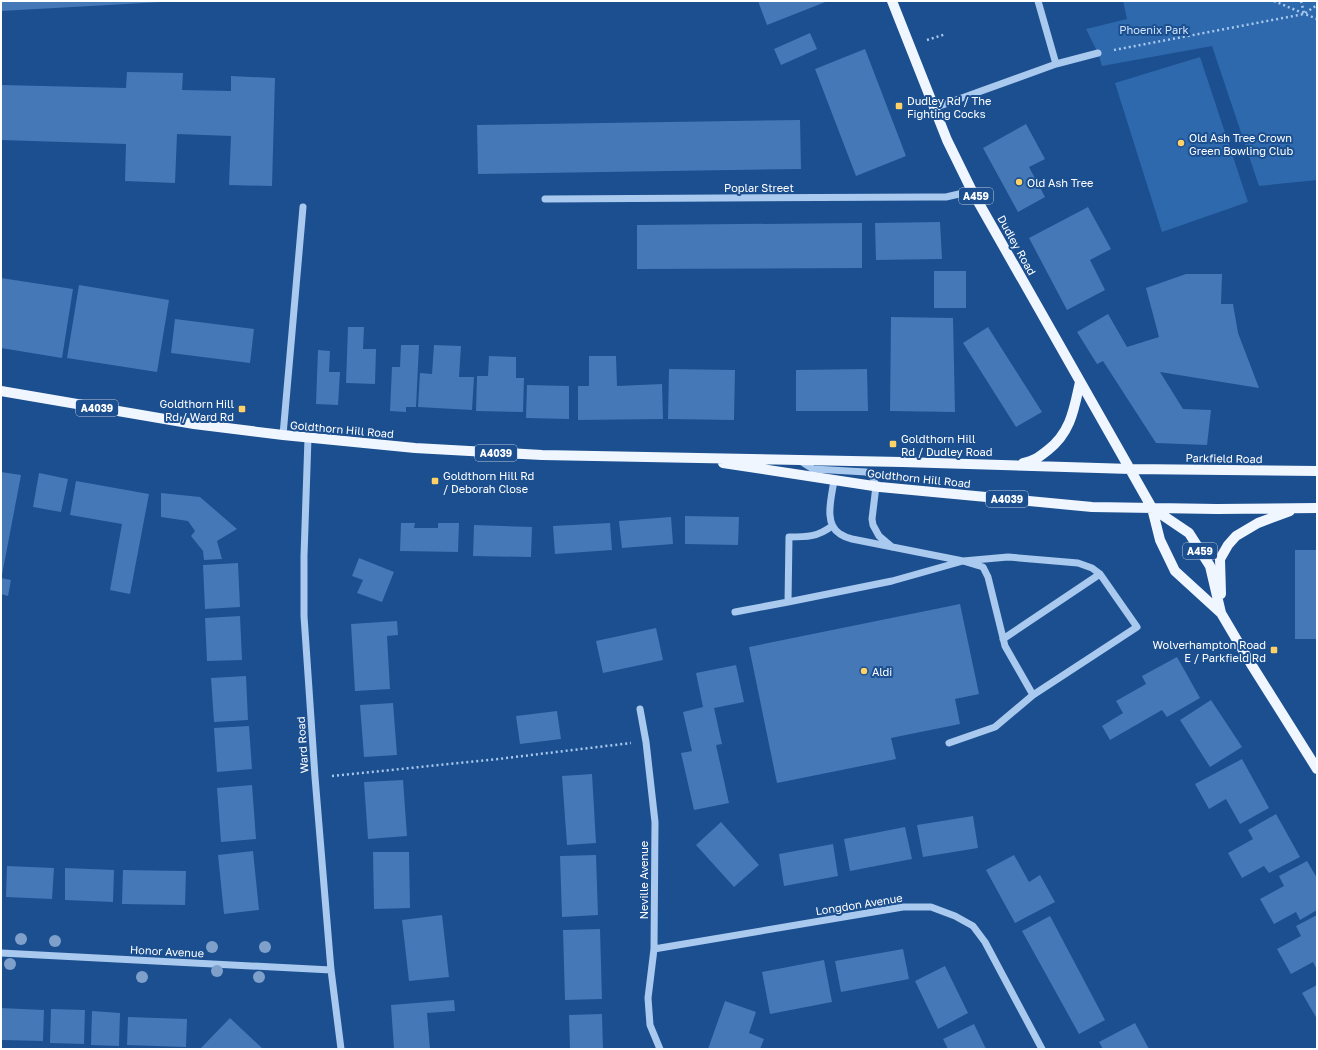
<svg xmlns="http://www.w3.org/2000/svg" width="1318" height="1050" font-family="'Golos Text',sans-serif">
<rect width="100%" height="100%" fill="#1b4f8f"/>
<!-- green -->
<path fill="#2e69ad" d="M1123,1H1317V180L1259,186L1212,46L1102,66L1098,53L1086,29L1127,19Z
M1200,57L1248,202L1162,232L1115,83Z"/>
<!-- building -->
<path fill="#4478b7" d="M1,1H162V2L1,11Z
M758,1H828L767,25Z
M810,33L817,49L781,65L774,49Z
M865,49L906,156L856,176L815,69Z
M127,72L183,73L182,90L231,91V76L275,78L272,186L229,185L231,136L177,134L175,183L125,181L126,144L1,140V85L126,88Z
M800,120L801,169L478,174L477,125Z
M1026,124L1045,159L1029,167L1045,197L1018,212L983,148Z
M1088,207L1111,249L1090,260L1105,290L1067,310L1029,238Z
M940,222L942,259L876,260L875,223Z
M862,223V268L637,269V225Z
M934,271H966V308H934Z
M1186,274H1222L1221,304H1233L1238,333L1259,388L1160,372L1183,409L1211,410L1207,445L1156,443L1103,361L1097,364L1077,332L1108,314L1127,347L1159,337L1146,288Z
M1,278L73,289L62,358L1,348Z
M79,285L169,300L157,372L67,358Z
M891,317L953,318L955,412L890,411Z
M175,319L254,329L250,363L171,353Z
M348,327H364L363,349H376L375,384L346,383Z
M988,327L1042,412L1016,427L963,343Z
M401,345H419L416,407H406V412L390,411L392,367H400Z
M434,345L461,346L459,377H474L472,410L418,407L420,373L432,374Z
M318,350L330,351L329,372H340L338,405L316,404Z
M489,356L516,357V378H524L523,412L476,411L477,376H488Z
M589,356H616L617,386L662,384L663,419L578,420V386H589Z
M669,369L735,370L734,420L668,419Z
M867,369L868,411H796V370Z
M527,385L569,386V419L526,418Z
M1,472L21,475L2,575H1Z
M39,473L68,479L61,512L33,507Z
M76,481L149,494L130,594L110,590L122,524L70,515Z
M161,493L200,497L237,529L217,541L222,559L204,560L203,551L191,536L195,531L188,521L161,517Z
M685,516L739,517L738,545L685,544Z
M671,517L673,544L622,548L619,521Z
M401,523H415L414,528H438V523H459L458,552L400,551Z
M610,523L612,550L555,554L553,526Z
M474,525L532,527L531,557L473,556Z
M1295,550H1317V639H1295Z
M359,558L394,572L382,602L357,593L363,580L352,576Z
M238,563L240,607L205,609L203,565Z
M1,578L11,580L8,596L1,594Z
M960,604L979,694L955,699L960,724L891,738L896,759L777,783L749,647Z
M240,616L242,660L207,661L205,618Z
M397,621L398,635L387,636L390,689L355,691L351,624Z
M656,628L663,660L603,673L596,641Z
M1177,657L1200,698L1167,717L1162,710L1110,740L1102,726L1123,713L1116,701L1146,684L1142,676Z
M736,665L744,702L714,708L722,744L716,745L729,803L694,810L681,753L692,751L683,712L703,707L696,673Z
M246,676L248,720L214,722L211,678Z
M1211,700L1242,747L1210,767L1180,720Z
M393,703L397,755L364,757L360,705Z
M557,711L561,739L520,744L516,716Z
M249,726L252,769L217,772L214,728Z
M1242,759L1269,808L1240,824L1226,799L1209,809L1195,784Z
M592,774L596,843L567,845L562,776Z
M403,780L407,836L368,839L364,782Z
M252,785L256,839L221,842L217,788Z
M1276,814L1300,857L1269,873L1264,866L1242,878L1228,853L1253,839L1248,830Z
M973,816L978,848L923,857L917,825Z
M721,822L759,865L734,887L696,845Z
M905,827L912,859L850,871L844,839Z
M833,844L838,876L784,886L779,854Z
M253,851L259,910L224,914L218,855Z
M373,852H409L410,908L374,909Z
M596,855L598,915L562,917L560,856Z
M1014,855L1029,882L1040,875L1055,902L1015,923L986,870Z
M1307,861L1317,878V910L1300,920L1296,912L1274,924L1260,899L1284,886L1279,876Z
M7,866L54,868L52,899L6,897Z
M65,868L114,870L113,902L65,900Z
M123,870L186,871L185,905L122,904Z
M442,915L449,977L409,981L402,920Z
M1317,915V970L1313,962L1291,974L1277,949L1301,936L1296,926Z
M1050,916L1105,1020L1079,1034L1022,931Z
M600,929L602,999L565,1000L563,930Z
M903,949L909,979L841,992L835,961Z
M824,960L832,1002L770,1014L762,972Z
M945,966L968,1013L938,1029L915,981Z
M1317,985V1019L1302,993Z
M454,1000L455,1011L427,1013L430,1049H394L391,1005Z
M725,1001L756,1012L749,1033L764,1039L760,1049H708Z
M1,1008L44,1010L43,1041L1,1040Z
M51,1009L85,1010L84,1044L50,1043Z
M92,1011L120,1013L119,1046L91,1045Z
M602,1014L603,1049H570L569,1015Z
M128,1017L187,1019L186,1047L127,1045Z
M230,1018L263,1049H200Z
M1135,1023L1149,1049H1103L1099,1042Z
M974,1024L986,1049H948L943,1039Z"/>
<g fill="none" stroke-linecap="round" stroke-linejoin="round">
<!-- path -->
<path stroke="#a9c9ee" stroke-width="2.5" stroke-dasharray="2 3" stroke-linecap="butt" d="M1274,1L1317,19
M1301,1L1304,13
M927,40L946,34
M1114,50L1304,14L1317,5
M332,776L498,759L631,743"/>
<!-- minor -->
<path stroke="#a9c9ee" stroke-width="7" d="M1038,1L1056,64
M934,108L1056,64L1098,53
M545,199L929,197H946L972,191
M283,435L303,207
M308,438L304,556V616L315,777L331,970L341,1049
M799,460L813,469L866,472L872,475L876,486L872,519L873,525L879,536L892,547
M834,480C832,496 823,524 840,534C843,536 848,538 852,539L963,561L983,567L988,577L1005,646L1033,695
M832,526C818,537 806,537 789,537L788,602L892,581L963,561L1008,557L1078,563L1092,568L1100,574L1137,627L1033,695L995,727L949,743
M735,612L788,602
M1003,639L1100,574
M640,709L646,742L655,822L654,949L648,998L650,1025L660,1049
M654,949L903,907H931L955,916L973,926L985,942L1042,1049
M1,953L331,970"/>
<!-- major -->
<path stroke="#f0f6ff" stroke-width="10" d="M892,1L947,140L972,191L1152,508L1160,540L1175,571L1221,613
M1,391L194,424L283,435L415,448L542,455L902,462L1131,469L1317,471
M723,463L880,487L1092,507L1217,509L1317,508
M1023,463C1035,460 1038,458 1048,450C1071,432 1074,409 1080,382
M1152,508L1189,533L1210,566L1221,613L1251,664L1317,769
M1221,594L1220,559L1228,545L1236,536L1258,523L1290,511"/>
</g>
<!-- trees -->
<g fill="#7ea0ca">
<circle cx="21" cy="939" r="6"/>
<circle cx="55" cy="941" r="6"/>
<circle cx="212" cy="947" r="6"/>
<circle cx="265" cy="947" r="6"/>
<circle cx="10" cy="964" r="6"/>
<circle cx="217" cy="971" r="6"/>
<circle cx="142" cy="977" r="6"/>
<circle cx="259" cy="977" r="6"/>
</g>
<!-- markers -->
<g fill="#ffd166" stroke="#1b4f8f" stroke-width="1.5">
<rect x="895" y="102" width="8" height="8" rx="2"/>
<circle cx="1181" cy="143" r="4"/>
<circle cx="1019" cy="182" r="4"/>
<rect x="238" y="405" width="8" height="8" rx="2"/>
<rect x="889" y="440" width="8" height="8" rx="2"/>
<rect x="431" y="477" width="8" height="8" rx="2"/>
<rect x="1270" y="646" width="8" height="8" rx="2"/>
<circle cx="864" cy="671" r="4"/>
</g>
<g text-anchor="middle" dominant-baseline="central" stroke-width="4" stroke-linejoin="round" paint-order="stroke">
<!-- shield labels -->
<g fill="#1b4f8f" stroke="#bbcadd" stroke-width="1">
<rect x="959" y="188" width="34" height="16" rx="3"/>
<rect x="76" y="400" width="42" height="16" rx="3"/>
<rect x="475" y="445" width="42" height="16" rx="3"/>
<rect x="986" y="491" width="42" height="16" rx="3"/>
<rect x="1183" y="543" width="34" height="16" rx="3"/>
</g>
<g font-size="10" font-weight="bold" fill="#fff">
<text x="976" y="196">A459</text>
<text x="97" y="408">A4039</text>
<text x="496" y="453">A4039</text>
<text x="1007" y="499">A4039</text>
<text x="1200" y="551">A459</text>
</g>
<!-- park labels -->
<g font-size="11" fill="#cfe3fa" stroke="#1b4f8f">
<text x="1154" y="29">Phoenix Park</text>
</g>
<!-- poi labels -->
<g font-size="11" fill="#fff" stroke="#1b4f8f" text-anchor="start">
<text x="907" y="100">Dudley Rd / The<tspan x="907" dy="13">Fighting Cocks</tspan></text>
<text x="1189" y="137">Old Ash Tree Crown<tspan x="1189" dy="13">Green Bowling Club</tspan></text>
<text x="1027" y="182">Old Ash Tree</text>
<text x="234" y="403" text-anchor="end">Goldthorn Hill<tspan x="234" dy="13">Rd / Ward Rd</tspan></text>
<text x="901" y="438">Goldthorn Hill<tspan x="901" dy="13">Rd / Dudley Road</tspan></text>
<text x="443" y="475">Goldthorn Hill Rd<tspan x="443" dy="13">/ Deborah Close</tspan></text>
<text x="1266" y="644" text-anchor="end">Wolverhampton Road<tspan x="1266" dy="13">E / Parkfield Rd</tspan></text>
<text x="872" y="671">Aldi</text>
</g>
<!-- street labels -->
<g font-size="11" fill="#fff" stroke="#1b4f8f">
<text x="759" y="187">Poplar Street</text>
<text transform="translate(1017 245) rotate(61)">Dudley Road</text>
<text transform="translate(342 429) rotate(5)">Goldthorn Hill Road</text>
<text transform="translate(1224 458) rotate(1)">Parkfield Road</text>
<text transform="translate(919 478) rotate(6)">Goldthorn Hill Road</text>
<text transform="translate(302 745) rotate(-94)">Ward Road</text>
<text transform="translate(643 880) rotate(-90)">Neville Avenue</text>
<text transform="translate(859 904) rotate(-9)">Longdon Avenue</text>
<text transform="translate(167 951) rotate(3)">Honor Avenue</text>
</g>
</g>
<!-- border -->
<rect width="1318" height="1050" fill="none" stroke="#ffffff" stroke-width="4"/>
</svg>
